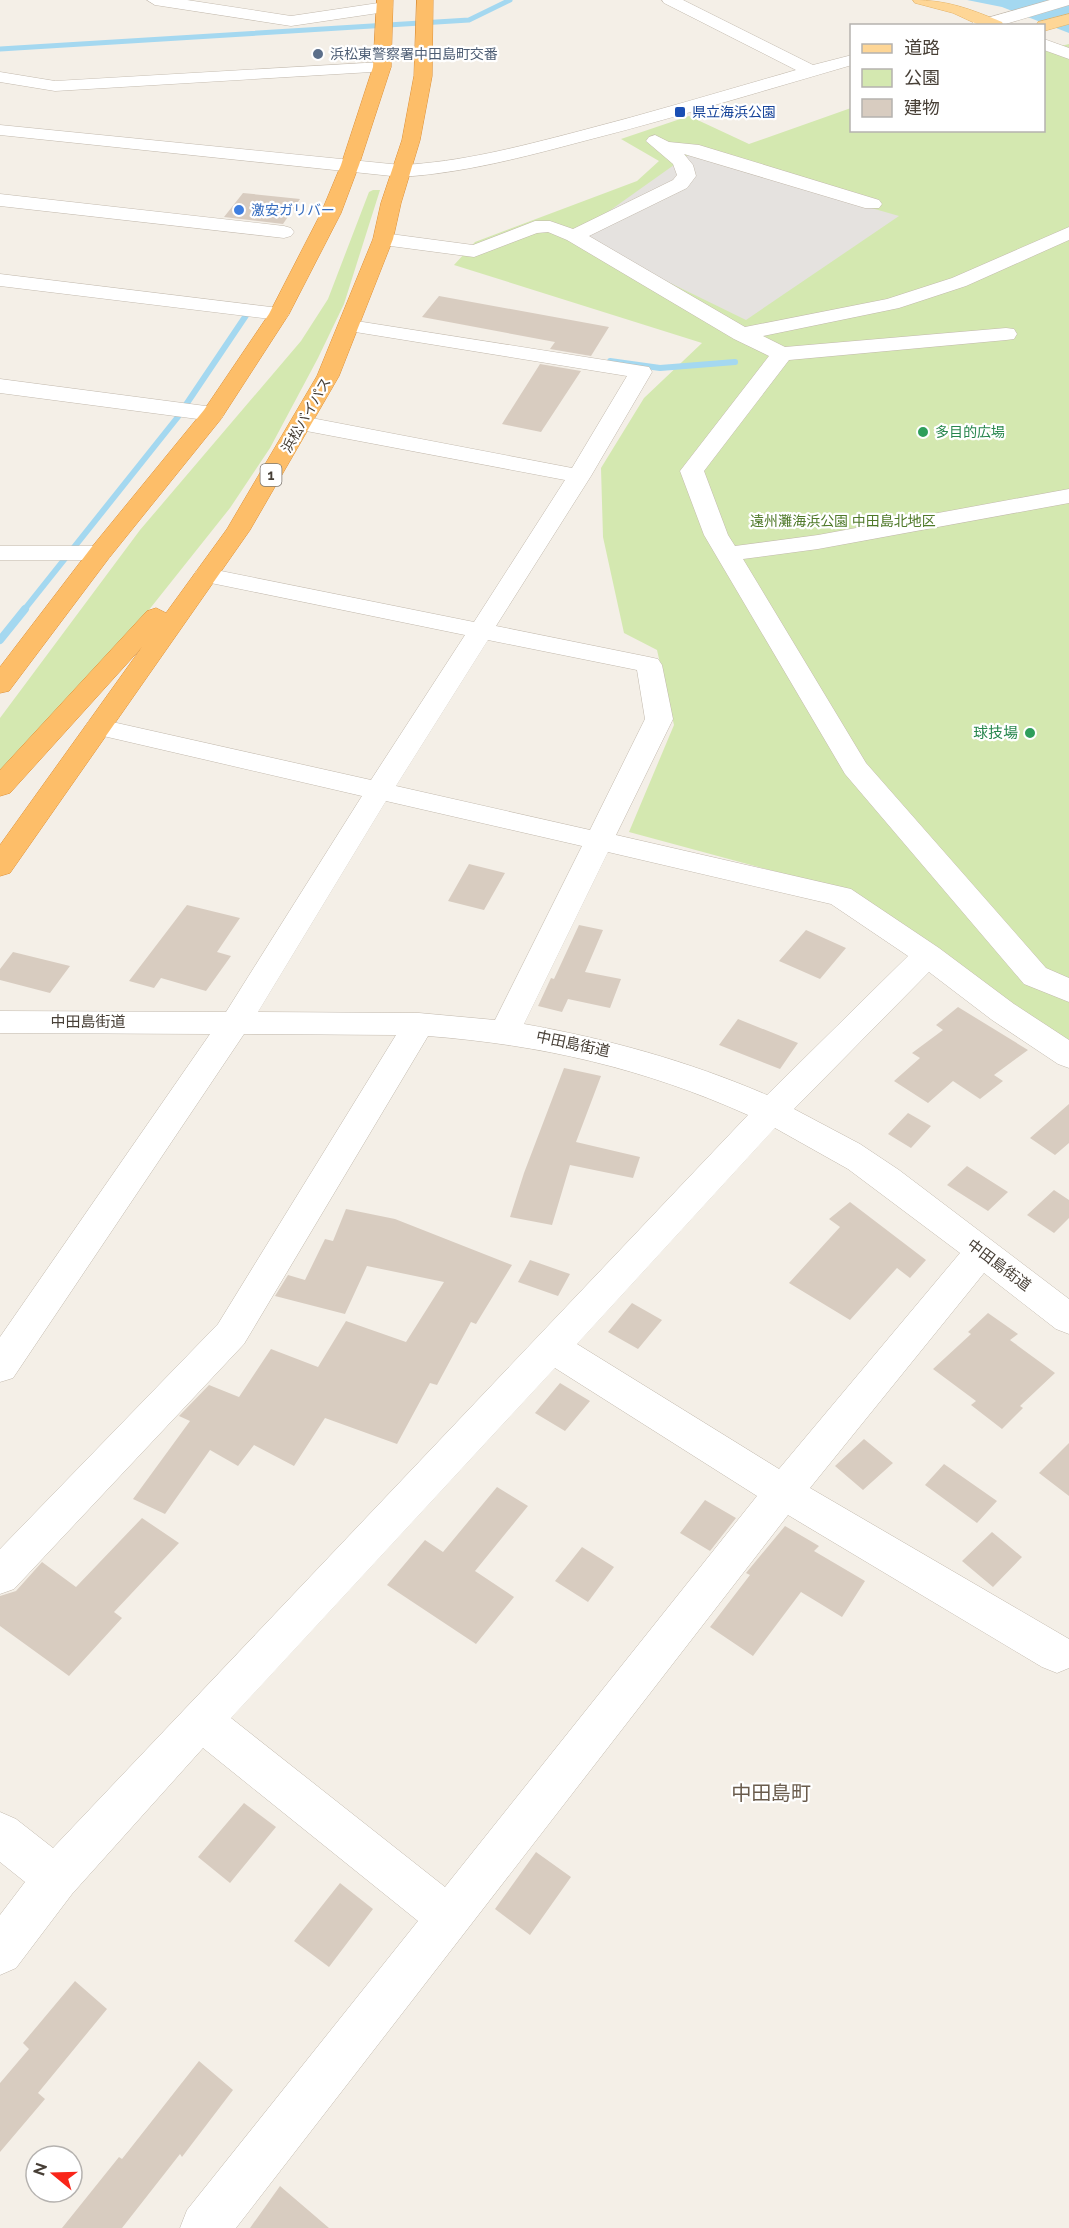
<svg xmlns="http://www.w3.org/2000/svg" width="1069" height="2228" font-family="Raleway,'Noto Sans JP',sans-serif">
<rect width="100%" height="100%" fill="#f4efe7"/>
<!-- green -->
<path fill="#d4e8b0" d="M1069,44V1044L844,890L629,832L674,725L657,650L624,633L603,537L601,468L644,398L702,343L454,265L475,242L637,181L659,161L621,139L689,116L749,144L851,108L852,130H1044V48L1048,49Z
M373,190H380L344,304L318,358L270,448L230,508L121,645L0,771V718L140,530L301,341L328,299L369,192Z"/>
<!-- parking -->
<path fill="#e5e2df" d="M688,155L899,216L746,320L574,236Z"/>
<!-- water -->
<path fill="#a4d8f0" d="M967,0H1069V33L1002,7Z"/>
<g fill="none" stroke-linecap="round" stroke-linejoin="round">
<!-- stream-far2 -->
<path stroke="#a4d8f0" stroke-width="5" d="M0,49L469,20L510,0"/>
<!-- stream-far1 -->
<path stroke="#a4d8f0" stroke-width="6" d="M610,361L660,368L735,362
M24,610L177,418L247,314"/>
<!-- stream -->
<path stroke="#a4d8f0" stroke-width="8" d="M0,640L25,609"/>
</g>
<!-- building -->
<path fill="#d8ccc0" d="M243,193L300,199L283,224L224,217Z
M439,296L609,327L591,356L550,349L555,342L422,317Z
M540,364L581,371L541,432L502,424Z
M469,864L505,873L484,910L448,901Z
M187,905L240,918L217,952L231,956L206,991L161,978L154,988L129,981Z
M579,925L603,930L585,972L621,979L610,1008L568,999L562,1012L538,1006L551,978L554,979Z
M806,930L846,948L820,979L779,961Z
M13,952L70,966L50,993L0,980V969Z
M958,1007L1028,1050L994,1075L1003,1081L980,1099L953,1081L928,1103L894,1081L920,1058L912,1053L943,1030L936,1025Z
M738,1019L798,1043L780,1069L719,1045Z
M564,1068L601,1076L576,1142L640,1157L633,1178L570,1165L552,1225L510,1217L524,1173Z
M1069,1104V1143L1055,1155L1030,1138Z
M908,1113L931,1126L911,1148L888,1134Z
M967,1166L1008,1192L988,1211L947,1185Z
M1054,1190L1069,1200V1218L1054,1233L1027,1215Z
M850,1202L926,1260L910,1278L897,1268L850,1320L789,1283L840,1227L829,1219Z
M346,1209L395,1219L512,1265L476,1324L471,1322L437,1385L430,1383L397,1444L325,1418L294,1466L254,1445L238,1466L210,1450L165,1514L133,1499L190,1421L179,1416L209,1385L239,1397L271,1349L318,1367L346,1321L406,1342L444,1282L367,1266L345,1314L275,1296L288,1275L305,1280L325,1239L333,1241Z
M530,1260L570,1274L558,1296L518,1282Z
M632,1303L662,1320L638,1349L608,1332Z
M988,1313L1018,1334L1010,1340L1055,1373L1020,1406L1023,1408L1002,1429L971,1405L976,1401L933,1369L971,1334L968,1332Z
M560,1383L590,1401L565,1431L535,1413Z
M864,1439L893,1463L863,1490L835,1466Z
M1069,1443V1496L1039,1473Z
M944,1464L997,1501L977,1523L925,1485Z
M497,1487L528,1506L475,1571L514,1597L476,1644L387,1585L425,1540L443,1552Z
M705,1500L736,1518L710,1551L680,1533Z
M142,1518L179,1543L114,1612L122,1618L69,1676L0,1626V1596L16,1591L42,1562L76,1587Z
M785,1526L819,1546L814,1551L865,1581L842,1617L801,1592L753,1656L710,1627L750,1575L746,1573Z
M992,1532L1022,1557L993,1587L962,1561Z
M582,1547L614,1567L588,1602L555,1581Z
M244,1803L276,1827L230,1883L198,1857Z
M536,1852L571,1877L530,1935L495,1909Z
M340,1883L373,1909L329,1967L294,1941Z
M75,1981L107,2009L38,2093L45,2099L0,2152V2083L29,2049L23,2043Z
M199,2061L233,2090L182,2157L180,2154L122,2228H62L119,2157L122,2159Z
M280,2186L329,2228H250Z"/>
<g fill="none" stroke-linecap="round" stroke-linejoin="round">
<!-- minor casing -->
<g stroke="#c2b9ad" stroke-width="1">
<path id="minor" d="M147,0H187L291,16L385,2L393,7L385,12L291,26L155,5Z
M662,0H683L813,65L852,55V65C762,91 674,118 584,141C524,157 464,173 401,177L0,135V125L401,165C461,162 518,147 576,132C650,113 723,91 796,70L664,3Z
M1050,0H1069V5L999,26H971L973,22Z
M1044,39L1069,48V59L1044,50Z
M382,62L388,63L391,67L388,71L55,91L0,82V72L55,81Z
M655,135L669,142L699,145L879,200L882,204L879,208H865L684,154L693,165L696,176L687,188L589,236L745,327L887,299L952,278L1069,227V240L966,286L899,308L763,336L785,347L1006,328L1014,329L1017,334L1014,339L1006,340L789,360L704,471L728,535L735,546L818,535L1069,489V503L818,549L743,559L866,763L1046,968L1069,978V1002L1024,984L845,774L704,535L680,471L769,356L734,339L567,240L548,232L537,233L474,257L383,245L376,243L373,239L376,235L383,233L473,245L535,221H550L573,229L673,180L677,175L673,164L646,141L649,137Z
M0,194L284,226L291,228L294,232L291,236L284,238L0,206Z
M0,274L279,308L286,310L289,314L286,318L279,320L0,286Z
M350,320L649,367L652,372L591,476L496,626L649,657L658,659L662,665L673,719L616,835L851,889L939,948L1014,1004L1069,1040V1068L1058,1064L992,1020L929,972L794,1109L860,1144L899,1170L1069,1299V1334L1056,1329L984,1273L810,1488L1069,1639V1668L1057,1673L1042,1667L788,1515L236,2228H180L187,2210L418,1921L203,1748L72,1894L16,1968L0,1975V1915L25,1882L0,1862V1812L16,1819L53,1848L748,1115C643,1068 542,1045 428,1036L244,1344L14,1589L0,1594V1549L218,1324L396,1035L244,1034L13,1378L0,1382V1337L210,1034L0,1033V1011L226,1012L362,796L99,735L89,733L85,727L89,721L99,719L371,780L465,635L206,582L197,580L194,575L197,570L206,568L474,622L565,480L301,430L293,428L290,423L293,418L301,416L572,468L627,376L343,330L339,326L343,322ZM488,640L637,670L645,719L590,830L396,786ZM386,801L582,846L495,1020L419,1013L258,1012ZM608,852L831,904L908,956L767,1095C688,1061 608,1039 524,1024ZM775,1128L848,1169L960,1253L779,1469L577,1344ZM555,1368L757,1496L445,1887L231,1718Z
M0,379L213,407L221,409L224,414L221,419L213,421L0,393Z
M0,546H100L109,548L112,553L109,558L100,560H0Z"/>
</g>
<!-- major casing -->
<g stroke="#e4b266" stroke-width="1">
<path id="major" d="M913,0C948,0 970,9 1002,22L1004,26H981L953,13L915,3Z
M1069,14V24L1044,31V26H1036L1038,22Z"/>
</g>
<!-- highway casing -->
<g stroke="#dd9038" stroke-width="1">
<path id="highway" d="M377,0H393L391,67L359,165L341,213L289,314L221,419L109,558L9,691L0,693V667L91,548L204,410L269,314L321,213L341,165L373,67Z
M417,0H433L432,76L420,140L401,203L393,239L339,376L250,530L10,873L0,876V845L142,647L10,793L0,796V770L147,611L156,608L166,613L227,529L317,376L373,239L381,203L402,140L414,76Z"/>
</g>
<!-- minor -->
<use href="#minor" fill="#fff" fill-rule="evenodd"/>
<!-- major -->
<use href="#major" fill="#fed696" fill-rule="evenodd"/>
<!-- highway -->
<use href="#highway" fill="#fdbe69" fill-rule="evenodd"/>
</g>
<!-- markers -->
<circle fill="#5c6f8a" stroke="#fff" stroke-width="2" cx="318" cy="54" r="6"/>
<rect fill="#1a4fb4" stroke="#fff" stroke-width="2" x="674" y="106" width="12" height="12" rx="3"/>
<circle fill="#3f7fe0" stroke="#fff" stroke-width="2" cx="239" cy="210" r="6"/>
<g fill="#2e9e5b" stroke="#fff" stroke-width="2">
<circle cx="923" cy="432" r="6"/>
<circle cx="1030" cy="733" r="6"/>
</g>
<g text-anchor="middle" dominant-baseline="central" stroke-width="4.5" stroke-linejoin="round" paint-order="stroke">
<!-- far-service labels -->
<g font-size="14" fill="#4e5e75" stroke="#fff" text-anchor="start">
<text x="330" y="54">浜松東警察署中田島町交番</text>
</g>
<!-- far-transit labels -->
<g font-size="14" fill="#164399" stroke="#fff" text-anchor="start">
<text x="692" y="112">県立海浜公園</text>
</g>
<!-- far-shop labels -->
<g font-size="14" fill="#366cbe" stroke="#fff" text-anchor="start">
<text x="251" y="210">激安ガリバー</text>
</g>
<!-- far-street labels -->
<g font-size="14" fill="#473f36" stroke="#fff">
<text transform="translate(306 415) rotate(-60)">浜松バイパス</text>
</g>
<!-- far-leisure labels -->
<g font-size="14" fill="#27864d" stroke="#fff" text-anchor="start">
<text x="935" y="432">多目的広場</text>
</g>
<!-- shield labels -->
<rect fill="#fff" stroke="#7e7972" stroke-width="1.5" x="260.5" y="464" width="21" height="22" rx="4.5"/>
<g font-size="14" font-weight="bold" fill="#473f36">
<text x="271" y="475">1</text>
</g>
<!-- far-park labels -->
<g font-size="14" fill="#4f7929" stroke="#fff">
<text x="843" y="521">遠州灘海浜公園 中田島北地区</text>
</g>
<!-- leisure labels -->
<g font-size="15" fill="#27864d" stroke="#fff" text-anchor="end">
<text x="1018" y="733">球技場</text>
</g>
<!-- street labels -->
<g font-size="15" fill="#473f36" stroke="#fff">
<text x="88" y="1022">中田島街道</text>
<text transform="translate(573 1044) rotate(12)">中田島街道</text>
<text transform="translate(999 1265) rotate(37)">中田島街道</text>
</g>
<!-- near-neighbourhood labels -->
<g font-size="20" fill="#6a5c4d" stroke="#fff">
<text x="771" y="1793">中田島町</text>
</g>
</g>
<!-- legend -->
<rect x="850" y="24" width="195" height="108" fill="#ffffff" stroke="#b5b2af" stroke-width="1.5"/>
<rect x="862" y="44" width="30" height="9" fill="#fed696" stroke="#b5b2af" stroke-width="1.5"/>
<text x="904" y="54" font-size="18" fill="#473f36">道路</text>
<rect x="862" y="69" width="30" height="18" fill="#d4e8b0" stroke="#b5b2af" stroke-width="1.5"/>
<text x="904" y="84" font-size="18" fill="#473f36">公園</text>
<rect x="862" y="99" width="30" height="18" fill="#d8ccc0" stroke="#b5b2af" stroke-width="1.5"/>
<text x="904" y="114" font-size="18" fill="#473f36">建物</text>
<!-- north arrow -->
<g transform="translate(54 2174) rotate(289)"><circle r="28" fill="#ffffff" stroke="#b5b2af" stroke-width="1.5"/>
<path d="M0-4.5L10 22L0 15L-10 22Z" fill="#f92519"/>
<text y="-9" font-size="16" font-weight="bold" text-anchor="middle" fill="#473f36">N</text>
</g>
</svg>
